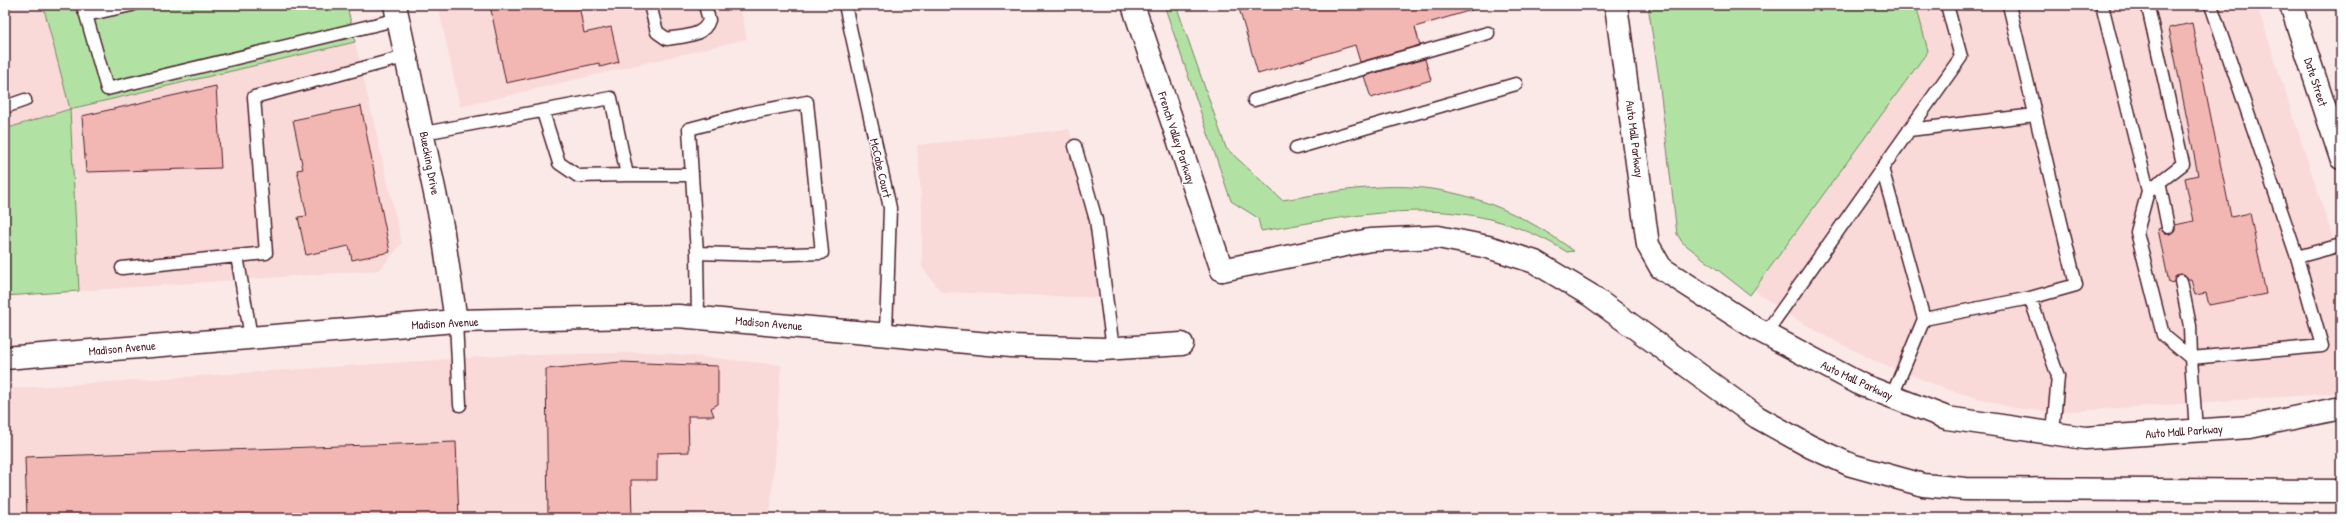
<svg xmlns="http://www.w3.org/2000/svg" width="2346" height="523" font-family="'Patrick Hand',sans-serif">
<rect width="100%" height="100%" fill="#fbe9e8"/>
<filter id="ink" filterUnits="userSpaceOnUse"><feTurbulence type="fractalNoise" baseFrequency=".025" numOctaves="2"/><feDisplacementMap in="SourceGraphic" scale="8" xChannelSelector="R" yChannelSelector="G"/><feConvolveMatrix kernelMatrix="1 2 1 2 8 2 1 2 1" color-interpolation-filters="sRGB"/></filter>
<g filter="url(#ink)">
<!-- built -->
<path fill="#f9dad8" d="M5,5H43L70,109L355,42L402,243L380,270L79,291L70,109L5,129Z
M438,5H740L747,39L460,107Z
M1916,5H2257L2341,263V393L2075,411H2039L2013,408L1946,389L1873,360L1827,337L1789,315L1754,290L1928,51Z
M2330,5H2341V31Z
M1069,129L1088,185L1103,298L941,292L922,267V210L917,145Z
M653,352L781,365L770,518H5V389L494,356Z"/>
<!-- grass -->
<path fill="#b1e2a3" stroke="#7e8067" d="M43,5H347L355,42L70,109L79,291L5,296V129L70,109Z
M1164,5H1176L1226,148L1282,200C1310,196 1338,190 1367,188C1445,180 1512,205 1574,251L1567,252C1466,189 1371,213 1261,231L1258,218L1231,201Z
M1648,5H1916L1928,51L1750,295L1682,242L1677,234L1659,79Z"/>
<!-- building -->
<path fill="#f3b7b3" stroke="#4a1f2b" d="M490,5H579L584,33L611,27L619,62L600,67L599,63L506,83Z
M1238,5H1474L1475,9L1415,27L1420,45L1360,62L1355,45L1258,74Z
M2192,23L2231,217L2250,213L2266,294L2209,305L2206,293L2195,295L2191,279H2188L2184,274L2176,275L2174,282L2169,283L2158,229L2161,228L2165,234H2170L2175,230V225L2194,221L2185,178L2198,175L2169,28Z
M1425,59L1431,80L1371,98L1364,76Z
M216,86L221,168L86,172L82,116Z
M361,106L390,252L352,260L349,246L306,255L298,217L307,216L297,170L303,169L293,120Z
M620,362L718,366V404L711,408L714,416H688L689,452L657,453V480H631L632,518H548L546,369Z
M456,442L459,518H27L25,457Z"/>
<g fill="none" stroke-linecap="round" stroke-linejoin="round">
<!-- service casing -->
<g stroke="#4a1f2b" stroke-width="15">
<path id="service" d="M82,5L86,15L132,5
M650,5L657,32L667,39C682,36 704,37 709,20L705,5
M845,5L890,208L886,333
M2102,5L2148,191L2137,232L2163,335L2191,358
M2146,5L2148,7L2183,164L2148,191
M2211,5L2297,257
M86,15L107,89L399,19
M1254,100L1488,33
M5,107L25,100
M543,112L559,163L578,176L627,175
M1909,130L2035,115
M424,133L611,98L627,175H691
M1075,146L1096,220L1113,349
M1296,148L1516,84
M1882,168L1924,319
M2159,182L2168,227
M697,253L764,255L822,253L807,102L749,113L689,129L697,253L698,318
M122,268L237,256
M2181,281L2190,326L2191,358
M2030,298L2058,376L2053,433
M456,321L460,405
M1765,334L1961,57L1947,5
M251,337L237,256L266,253L254,97L408,56
M1892,396L1924,319L2030,298L2076,285L2009,5
M2196,431L2191,358L2322,346L2297,257L2341,245"/>
</g>
<!-- minor casing -->
<g stroke="#4a1f2b" stroke-width="25">
<path id="minor" d="M1616,5L1648,245L1661,268L1755,328L1862,385L1947,418L2085,438L2250,427L2341,408
M2291,5L2341,158
M456,321L678,316L1011,346L1103,349L1182,344"/>
</g>
<!-- tertiary casing -->
<g stroke="#4a1f2b" stroke-width="25">
<path id="tertiary" d="M5,358L456,321L442,226L395,5"/>
</g>
<!-- secondary casing -->
<g stroke="#4a1f2b" stroke-width="25">
<path id="secondary" d="M1133,5L1222,270"/>
</g>
<!-- motorway casing -->
<g stroke="#4a1f2b" stroke-width="25">
<path id="motorway" d="M1222,270L1370,240L1438,237L1488,247L1535,262L1590,295L1757,417L1811,447L1851,465L1923,485L1966,489L2341,491"/>
</g>
<!-- service -->
<use href="#service" stroke="#fff" stroke-width="12"/>
<!-- minor -->
<use href="#minor" stroke="#fff" stroke-width="22"/>
<!-- tertiary -->
<use href="#tertiary" stroke="#fff" stroke-width="22"/>
<!-- secondary -->
<use href="#secondary" stroke="#fff" stroke-width="22"/>
<!-- motorway -->
<use href="#motorway" stroke="#fff" stroke-width="22"/>
</g>
</g>
<g text-anchor="middle" dominant-baseline="central" stroke-width="3" stroke-linejoin="round" paint-order="stroke">
<!-- street labels -->
<g font-size="12" fill="#4a1f2b" stroke="#fff">
<text transform="translate(2316 82) rotate(72)">Date Street</text>
<text transform="translate(1177 138) rotate(72)">French Valley Parkway</text>
<text transform="translate(1635 139) rotate(83)">Auto Mall Parkway</text>
<text transform="translate(430 163) rotate(79)">Buecking Drive</text>
<text transform="translate(881 168) rotate(77)">McCabe Court</text>
<text transform="translate(445 323) rotate(-3)">Madison Avenue</text>
<text transform="translate(769 323) rotate(5)">Madison Avenue</text>
<text transform="translate(122 348) rotate(-5)">Madison Avenue</text>
<text transform="translate(1857 380) rotate(25)">Auto Mall Parkway</text>
<text transform="translate(2184 431) rotate(-4)">Auto Mall Parkway</text>
</g>
</g>
<!-- margin -->
<rect width="2346" height="523" fill="none" stroke="#fff" stroke-width="20"/>
<rect x="10" y="10" width="2326" height="503" fill="none" stroke="#4a1f2b" stroke-width="1.5" filter="url(#ink)"/>
</svg>
